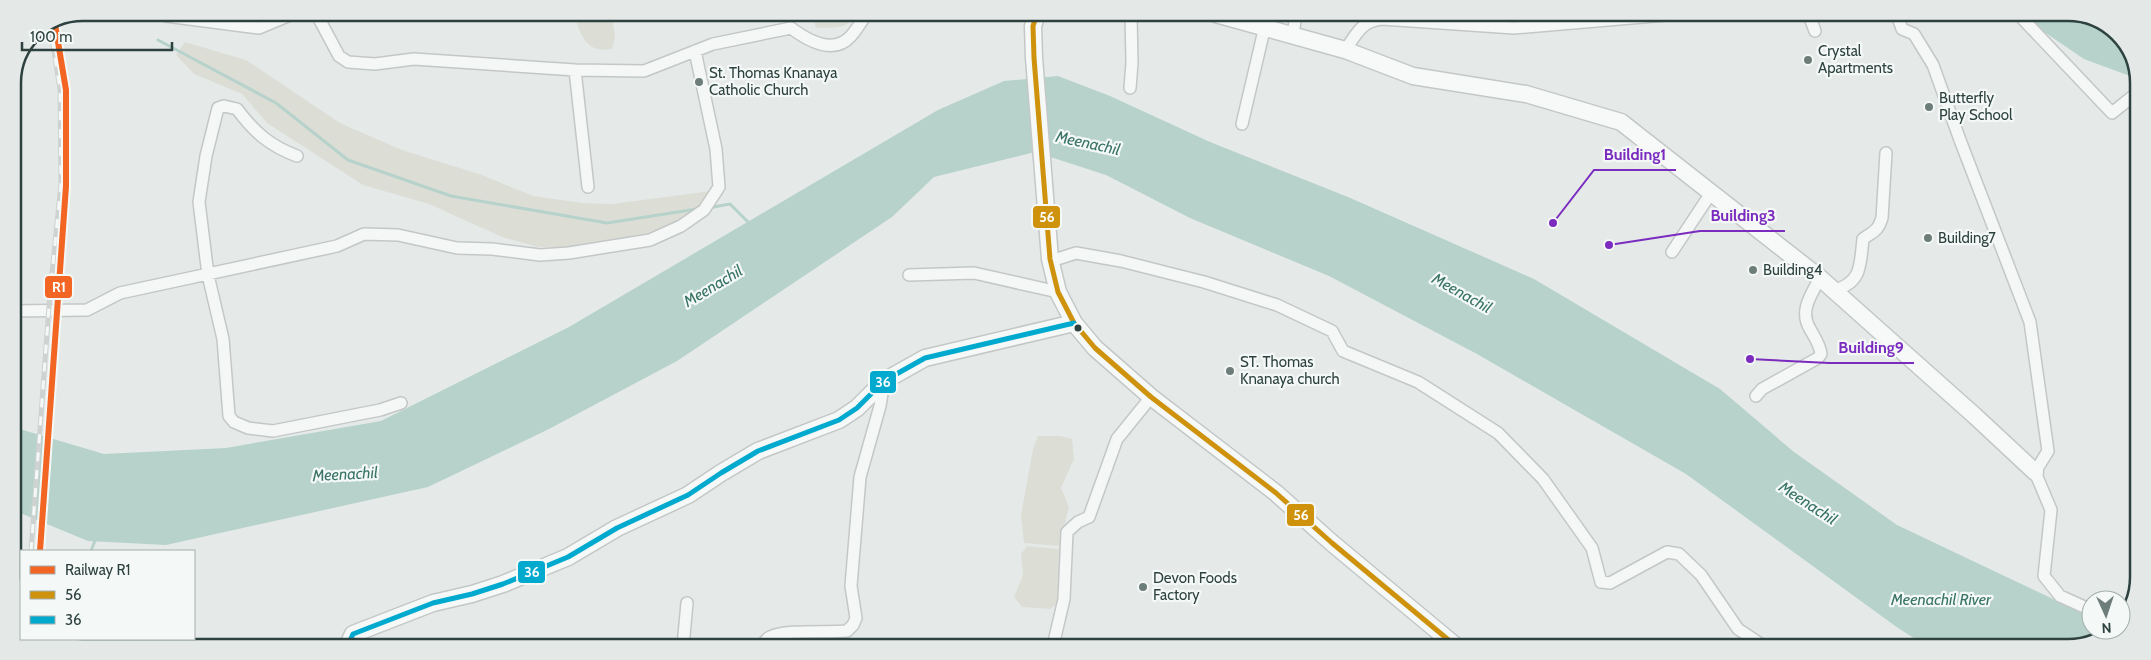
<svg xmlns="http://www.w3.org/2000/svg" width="2151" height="660" font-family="Cabin,sans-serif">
<rect width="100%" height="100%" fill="#e5eae9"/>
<!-- green -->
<path fill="#dcded6" d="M573,13H612L615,38L612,49C585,54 581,34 573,13Z
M811,13H856C850,31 831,27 816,28Z
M185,42L246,60L340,123L402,150L482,175L533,196L583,203L612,204L711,191L703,210L665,229L586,247H538L502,237L429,204L363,185L267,123L242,94L194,74L176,55Z
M1038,436H1060L1072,439L1074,459L1061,488L1069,507L1059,546L1024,543L1021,515L1033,449Z
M1027,546L1059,549L1057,604L1050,609L1022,607L1014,597L1023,575L1021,554Z"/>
<!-- water -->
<path fill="#b6d2cb" d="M2019,15H2087L2121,37L2138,79L2084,59Z
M1058,76L1110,96L1210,142L1348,197L1534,279L1720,389L1794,452L1897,525L2091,617V630H2113L2111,633L2068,647H1928L1898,628L1686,474L1477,354L1329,276L1190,218L1106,175L1035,152L934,177L892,217L677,361L549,429L428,487L166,545L88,541L13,510V427L104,454L226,448L381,421L569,327L938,110L1004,81Z"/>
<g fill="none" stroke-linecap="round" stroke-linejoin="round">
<!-- stream -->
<path stroke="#b6d2cb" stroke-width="3" d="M158,40L276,103L348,160L451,196L607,223L697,209
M708,208L730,204L749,223
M91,551L96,538
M64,644V639"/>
<!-- street casing -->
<g stroke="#c3c8c7" stroke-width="14">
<path id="street" d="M166,13V16L259,28L295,13
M316,13L339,56L348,62L375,64L414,59L575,70L644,71L713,44L791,28C807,40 833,56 851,36C857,29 862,21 867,13
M1809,15L1815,31
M1897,15L1902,29L1914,34L1933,65L1960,140L2030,322L2048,451L2035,472L2051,510L2044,576L2060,596L2091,610
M2019,15L2112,113L2138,92
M1293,35L1296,14
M1345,50C1357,34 1361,21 1382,19L1514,28L1678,14
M575,70L588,187
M1130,88L1132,63L1131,14
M1242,124L1265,26
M297,156C270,146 254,132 237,109L224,106L218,108L206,156L199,202L208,275L223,339L229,416L234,422L248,428L273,431L380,410L401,403
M1672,252L1711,193
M1051,261L1076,253L1121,261L1204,282L1277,305L1332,331L1343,351L1418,382L1498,433L1543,479L1592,548L1601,582L1610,583L1667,552L1679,554L1701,575L1738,629L1765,647
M909,275L974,273L1058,292
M1834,290C1862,283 1860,265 1863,239C1873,231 1877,233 1882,218L1886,153
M13,311L87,310L120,293L337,246L364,234L398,235L457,248L492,249L540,255L569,253L650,240L681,226L704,210L719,187L716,149L695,51
M1756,396L1762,389L1818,358L1821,354C1820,345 1815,338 1810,329C1799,311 1811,295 1820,278
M683,646L687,603
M762,646C764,642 766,639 770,637C786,629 827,633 847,631L853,625L856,618L851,586L860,477L880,406L884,381
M1053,646L1064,599L1067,532L1078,522L1089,517L1117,439L1151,397"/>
</g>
<!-- secondary casing -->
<g stroke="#c3c8c7" stroke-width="19">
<path id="secondary" d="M1037,14L1033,26L1034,58L1050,259L1058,292L1074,323L1095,348L1151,397L1276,493L1332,543L1457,647
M1216,14L1345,50L1413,76L1526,94L1621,122L1820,278L1975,416L2035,472
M348,645L353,634L433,603L472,594L503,584L568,557L617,528L688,495L721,473L758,451L839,420L857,408L884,381L925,358L1074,323"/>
</g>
<!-- street -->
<use href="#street" stroke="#f5f6f6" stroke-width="11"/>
<!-- secondary -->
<use href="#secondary" stroke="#f7f8f8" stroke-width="16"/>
<!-- rail casing -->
<g stroke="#ced2d1" stroke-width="5">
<path id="rail" d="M31,551L50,293L61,184L60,89L50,26"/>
</g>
<!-- rail -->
<use href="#rail" stroke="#f4f8f7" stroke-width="3" stroke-dasharray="9" stroke-linecap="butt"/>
<!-- bus-1 casing -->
<g stroke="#f4f8f7" stroke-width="9">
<path id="bus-1" d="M1037,14L1033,26L1034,58L1050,259L1058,292L1074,323L1095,348L1151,397L1276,493L1332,543L1457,647"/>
</g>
<!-- bus-2 casing -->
<g stroke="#f4f8f7" stroke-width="9">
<path id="bus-2" d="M348,645L353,634L433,603L472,594L503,584L568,557L617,528L688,495L721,473L758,451L839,420L857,408L884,381L925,358L1074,323"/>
</g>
<!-- bus-1 -->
<use href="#bus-1" stroke="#cf920d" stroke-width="5"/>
<!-- bus-2 -->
<use href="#bus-2" stroke="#00a9ce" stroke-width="5"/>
<!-- rail-1 casing -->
<g stroke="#f4f8f7" stroke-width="10">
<path id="rail-1" d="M40,551L66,186V90L55,24"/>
</g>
<!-- rail-1 -->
<use href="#rail-1" stroke="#f26522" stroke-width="6"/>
</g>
<!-- markers -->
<g fill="#6d7d7a" stroke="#f4f8f7" stroke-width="2">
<circle cx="1808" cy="60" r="5"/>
<circle cx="699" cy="82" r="5"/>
<circle cx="1929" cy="107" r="5"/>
<circle cx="1928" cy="238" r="5"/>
<circle cx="1753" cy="270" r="5"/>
<circle cx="1230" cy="371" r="5"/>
<circle cx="1143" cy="587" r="5"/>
</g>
<circle fill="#2d423f" stroke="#f4f8f7" stroke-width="2" cx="1078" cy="328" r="4.5"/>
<g text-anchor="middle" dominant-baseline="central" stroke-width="4.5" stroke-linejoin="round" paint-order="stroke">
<!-- poi labels -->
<g font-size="15" fill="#2d423f" stroke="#f4f8f7" text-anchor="start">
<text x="1818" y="51">Crystal<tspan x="1818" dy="17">Apartments</tspan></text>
<text x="709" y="73">St. Thomas Knanaya<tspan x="709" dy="17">Catholic Church</tspan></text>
<text x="1939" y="98">Butterfly<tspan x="1939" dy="17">Play School</tspan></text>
<text x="1938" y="238">Building7</text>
<text x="1763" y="270">Building4</text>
<text x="1240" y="362">ST. Thomas<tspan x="1240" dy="17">Knanaya church</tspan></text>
<text x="1153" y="578">Devon Foods<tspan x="1153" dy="17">Factory</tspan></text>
</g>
<!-- water labels -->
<g font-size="16" font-style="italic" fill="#397467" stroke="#f4f8f7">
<text transform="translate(1088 143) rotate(12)">Meenachil</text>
<text transform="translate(713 286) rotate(-31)">Meenachil</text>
<text transform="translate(1462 293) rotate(29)">Meenachil</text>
<text transform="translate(345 474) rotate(-3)">Meenachil</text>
<text transform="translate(1808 503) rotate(33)">Meenachil</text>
<text x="1941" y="599">Meenachil River</text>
</g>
</g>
<!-- crop -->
<path d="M0 0H2151V660H0ZM83 21H2068A62 62 0 0 1 2130 83V577A62 62 0 0 1 2068 639H83A62 62 0 0 1 21 577V83A62 62 0 0 1 83 21Z" fill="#e4e9e8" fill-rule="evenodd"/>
<path fill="none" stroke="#2d423f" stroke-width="2.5" d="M83 21H2068A62 62 0 0 1 2130 83V577A62 62 0 0 1 2068 639H83A62 62 0 0 1 21 577V83A62 62 0 0 1 83 21Z"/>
<!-- callouts -->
<path fill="none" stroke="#7b2cbf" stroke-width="2" d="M1553 223L1594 170H1676M1609 245L1700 231H1785M1750 359L1829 363H1914"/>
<g fill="#7b2cbf" stroke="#f4f8f7" stroke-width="2">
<circle cx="1553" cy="223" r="5"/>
<circle cx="1609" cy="245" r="5"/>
<circle cx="1750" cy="359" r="5"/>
</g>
<g font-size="16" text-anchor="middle" font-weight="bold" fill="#7b2cbf" stroke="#f4f8f7" stroke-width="4.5" stroke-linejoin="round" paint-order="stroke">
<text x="1635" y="160">Building1</text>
<text x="1743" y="221">Building3</text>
<text x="1871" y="353">Building9</text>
</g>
<g stroke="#f4f8f7" stroke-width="2">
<rect x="1032" y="205" width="29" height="24" rx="5" fill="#cf920d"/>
<rect x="44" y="275" width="29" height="24" rx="5" fill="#f26522"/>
<rect x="869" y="370" width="28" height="24" rx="5" fill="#00a9ce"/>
<rect x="1286" y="503" width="29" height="24" rx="5" fill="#cf920d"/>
<rect x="517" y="560" width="29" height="24" rx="5" fill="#00a9ce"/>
</g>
<g font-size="14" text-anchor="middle" font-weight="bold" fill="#fff">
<text x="1047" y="222">56</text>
<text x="59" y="292">R1</text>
<text x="883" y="387">36</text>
<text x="1301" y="520">56</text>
<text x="532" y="577">36</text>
</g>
<!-- legend -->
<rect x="20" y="550" width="175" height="90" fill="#f4f8f7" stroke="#a4afad"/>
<rect x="30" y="566" width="25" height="8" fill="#f26522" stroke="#a4afad"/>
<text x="65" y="575" font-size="15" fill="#2d423f">Railway R1</text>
<rect x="30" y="591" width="25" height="8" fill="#cf920d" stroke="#a4afad"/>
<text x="65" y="600" font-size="15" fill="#2d423f">56</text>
<rect x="30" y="616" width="25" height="8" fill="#00a9ce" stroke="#a4afad"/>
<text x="65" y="625" font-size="15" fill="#2d423f">36</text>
<!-- north arrow -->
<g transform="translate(2106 615) rotate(177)"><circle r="24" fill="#f4f8f7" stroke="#a4afad"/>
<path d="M0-4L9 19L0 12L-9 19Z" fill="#6d7d7a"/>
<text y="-8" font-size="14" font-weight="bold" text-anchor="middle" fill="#2d423f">N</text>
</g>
<!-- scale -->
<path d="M22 42v8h150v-8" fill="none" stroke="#2d423f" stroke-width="2.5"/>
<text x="30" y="42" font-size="15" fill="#2d423f" stroke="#f4f8f7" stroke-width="4" paint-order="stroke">100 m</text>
</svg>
